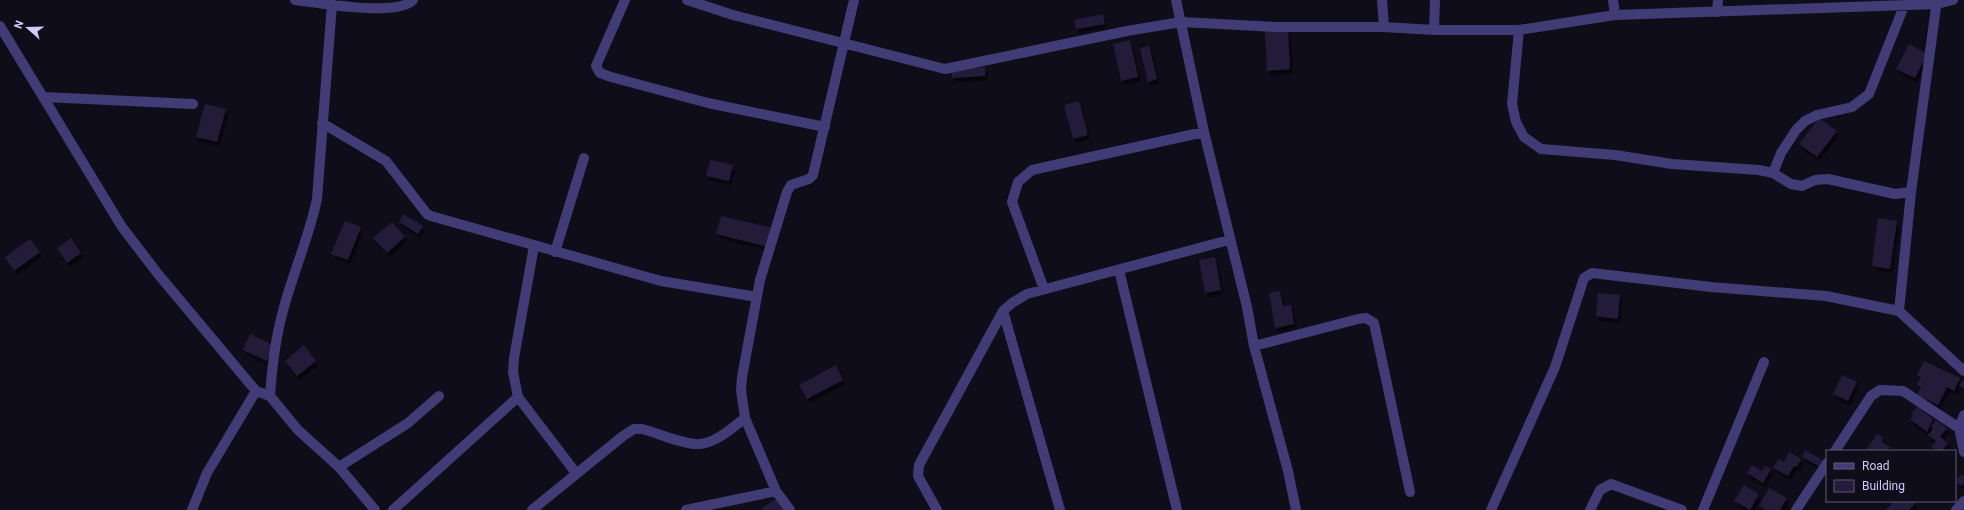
<svg xmlns="http://www.w3.org/2000/svg" width="1964" height="510" font-family="Roboto,sans-serif">
<defs>
<filter id="shadow"><feDropShadow dx="2.5" dy="4.5" stdDeviation="1" flood-color="#0009"/></filter>
</defs>
<rect width="100%" height="100%" fill="#100d1a"/>
<!-- building -->
<path fill="#221b39" filter="url(#shadow)" d="M1103,14L1105,24L1076,29L1074,20Z
M1288,28L1290,69L1267,71L1265,30Z
M1130,40L1138,77L1121,81L1113,44Z
M1909,44L1927,54L1915,78L1896,69Z
M1149,46L1157,79L1148,82L1140,48Z
M985,67V76L952,78V70Z
M1079,101L1088,135L1073,139L1064,105Z
M205,104L226,109L217,142L196,137Z
M1819,118L1837,131L1817,157L1799,144Z
M710,160L733,165L729,181L706,176Z
M403,214L423,226L418,234L399,222Z
M721,216L772,228L768,247L716,234Z
M1878,218L1897,221L1890,269L1872,266Z
M345,221L361,227L348,260L331,254Z
M392,222L405,237L387,253L373,238Z
M71,238L81,253L67,263L57,248Z
M30,239L40,252L14,271L5,257Z
M1215,257L1221,290L1205,293L1199,260Z
M1280,291L1283,306L1291,305L1294,324L1275,328L1269,293Z
M1598,293L1620,295L1618,319L1596,316Z
M250,334L275,346L267,361L243,350Z
M304,345L316,361L297,376L285,361Z
M1924,361L1960,378L1954,391L1947,387L1938,405L1917,395L1921,387L1917,385L1921,377L1917,375Z
M836,365L843,380L807,399L799,385Z
M1842,375L1857,382L1848,401L1833,394Z
M1964,380V389L1959,385Z
M1917,407L1933,419L1927,432L1910,419L1913,415L1911,414Z
M1936,420L1947,428L1940,437L1948,443L1942,451H1937L1931,447L1936,441L1928,435L1933,429L1931,426Z
M1877,434L1883,438L1881,441L1890,447L1887,451H1865Z
M1805,450L1822,460L1819,466L1802,457Z
M1789,452L1801,459L1797,467L1794,466L1788,476L1773,468L1778,459L1784,462Z
M1752,465L1762,471L1765,466L1771,469L1763,483L1747,473Z
M1961,474L1964,476V482L1962,486L1956,482Z
M1744,485L1759,494L1750,510L1734,501Z
M1769,488L1787,498L1780,510H1766L1759,506Z
M780,496L789,510H763L762,508Z
M1894,501H1917L1909,510H1886Z"/>
<g fill="none" stroke-linecap="round" stroke-linejoin="round">
<!-- street -->
<path stroke="#413c75" stroke-width="10" d="M295,0C319,3 397,17 413,0
M625,0L596,66L600,73L611,77L708,103L825,127
M687,0L733,15L945,69L1127,31L1181,22L1276,27H1384L1434,30H1519L1615,15L1937,4L1953,0
M1176,0L1204,132L1247,307L1254,346L1288,471L1296,510
M1382,0L1384,27
M1613,0L1615,15
M1717,12L1718,0
M0,26L122,227L158,274L256,391L270,396L298,430L339,467L375,510
M1434,30L1435,0
M1519,30L1512,104L1516,122L1524,137L1541,149L1615,155L1672,164L1759,170L1773,173L1791,184L1802,186L1815,180L1828,179L1895,194L1911,192
M44,97L193,104
M322,123L386,161L427,214L431,216L661,281L757,297
M1773,173L1781,153L1796,130L1805,121L1817,115L1852,107L1869,94L1904,6
M534,246L514,358L513,372L518,397L576,473
M555,252L584,158
M1119,270L1177,510
M1044,289L1012,202L1018,182L1032,170L1204,132
M1899,311L1911,192L1937,0
M1254,346L1358,319L1366,318L1374,323L1410,492
M270,396C272,367 275,339 283,311C293,273 309,237 317,199L332,4
M1964,415L1959,428L1964,452
M1835,451L1871,396L1880,390L1903,391L1959,428
M339,467L408,423L439,396
M192,510L207,473L256,391
M393,510L518,397
M532,510L623,436L634,429H642C658,433 684,445 700,444C717,442 732,428 745,418
M686,510L776,491
M790,510L776,491L745,418L741,390L742,377L760,280L787,192L791,185L809,179L813,175L854,0
M937,510L918,476L919,465L1003,311
M1060,510L1003,311L1012,303L1027,294L1229,240
M1491,510L1555,367L1584,278L1592,273L1711,287L1826,296L1899,311L1964,371
M1590,510L1600,490L1611,484L1682,510
M1703,510L1764,362
M1796,510L1827,463
M1956,510L1964,501"/>
</g>
<!-- legend -->
<rect x="1826" y="450" width="130" height="52" fill="#100d1a" stroke="#5e5974"/>
<rect x="1834" y="463" width="20" height="6" fill="#413c75" stroke="#5e5974"/>
<text x="1862" y="470" font-size="12" fill="#d2cbfa">Road</text>
<rect x="1834" y="480" width="20" height="12" fill="#221b39" stroke="#5e5974"/>
<text x="1862" y="490" font-size="12" fill="#d2cbfa">Building</text>
<!-- north arrow -->
<g transform="translate(28 28) rotate(290)" stroke="#100d1a" stroke-width="3" paint-order="stroke">
<path d="M0-3L7 15L0 10L-7 15Z" fill="#d2cbfa"/>
<text y="-6" font-size="11" font-weight="bold" text-anchor="middle" fill="#d2cbfa">N</text>
</g>
</svg>
